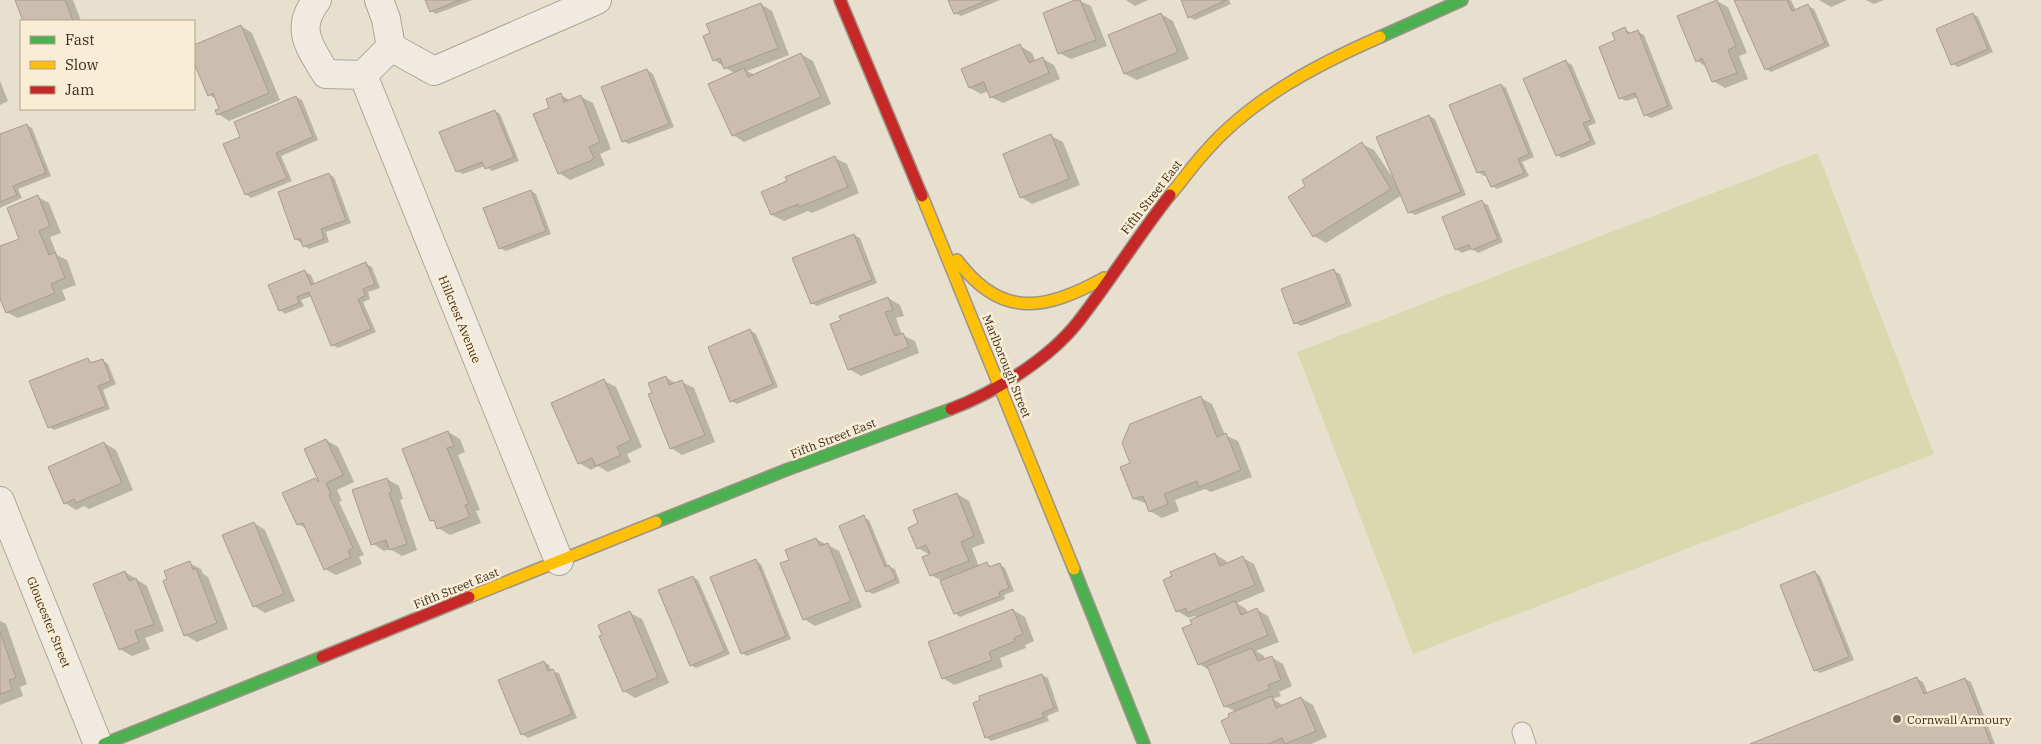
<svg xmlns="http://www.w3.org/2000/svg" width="2041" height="744" font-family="'IBM Plex Serif',serif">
<rect width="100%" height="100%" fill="#e8e0ce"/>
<!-- green -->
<path fill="#d9d9af" d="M1818,153L1934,454L1413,654L1297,352Z"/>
<!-- shadow -->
<path fill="#0003" d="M16,0H73L81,21H25Z
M426,0H472L436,14L431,11Z
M950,0H1000L961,16L955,13Z
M1078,0L1091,6L1107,46L1071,59L1059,53Z
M1126,0H1148L1135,6Z
M1182,0H1229L1231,4L1195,20L1189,17Z
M1735,0H1791L1796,11L1808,6L1814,9L1830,46L1771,72L1766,69Z
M1819,0H1847L1831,7Z
M1866,0H1884L1874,4Z
M1717,1L1728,7L1747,53L1739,56L1748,79L1725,88L1713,81L1707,67L1697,61Z
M761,4L772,11L789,55L747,71L755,75L801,54L813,61L831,104L744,142L733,135L734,73L714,60L712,34Z
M1161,14L1173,21L1189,59L1137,80L1125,74L1110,35Z
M1973,14L1978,17L1993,52L1958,67L1952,64Z
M241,26L252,33L280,100L229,121L218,114L221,109L217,99L209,95L194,59V46Z
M1625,29L1632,34L1638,32L1644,35L1673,109L1651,118L1645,115L1638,97L1626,101L1620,98L1617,41Z
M1020,46L1032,53L1036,62L1043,59L1054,65L1060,79L1003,103L991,97L989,91L981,94L970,88Z
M1566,62L1572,65L1596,123L1588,126L1596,144L1562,158L1557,155Z
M647,70L653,74L674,127L629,144L623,141Z
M0,81L8,101L0,105Z
M1501,85L1506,88L1534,157L1522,162L1529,176L1497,189L1492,186L1487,175L1484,176L1478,172Z
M561,95L571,101L581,97L593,103L611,149L600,154L605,165L570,180L559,173L551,109Z
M296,97L302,100L318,140L281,156L292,181L251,198L246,194L242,137Z
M495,111L500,114L519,161L492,171L485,166L463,174L457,171Z
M1429,116L1435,119L1466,195L1415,215L1409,212L1402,195L1326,243L1314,236L1307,186L1362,144L1374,150L1399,187Z
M27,125L32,128L51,176L18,189L22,198L0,208V136Z
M1051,136L1063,142L1080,185L1032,204L1021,197Z
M835,158L847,164L859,193L812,213L808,211L784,221L772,215L763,193Z
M328,174L334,177L351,223L326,232L329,242L309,249L296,239Z
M531,191L536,194L551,234L506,251L500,248Z
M38,197L49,203L61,233L50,237L57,255L67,260L76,285L62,290L66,300L18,318L6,312L0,295V248L21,239Z
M1482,202L1488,205L1503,242L1478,253L1472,249L1462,253L1456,249Z
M854,235L860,238L877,283L817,306L812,303Z
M366,264L372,267L380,288L368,292L370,299L363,302L376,332L338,348L332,345L312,296L301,300L304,306L285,314L280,310L305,272L311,275L315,285Z
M1334,271L1340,274L1352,306L1301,326L1295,323Z
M888,298L900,305L904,316L896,318L902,335L915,341L919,353L861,376L849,369Z
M750,330L756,334L778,387L737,404L731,401Z
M88,360L94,363L102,360L108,364L116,384L103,390L110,409L54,430L49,427Z
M665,377L677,384L682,382L694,388L715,442L682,455L671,448L653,393Z
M604,381L616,387L642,447L627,454L631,462L608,472L598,466L591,470L579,463Z
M1201,398L1212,404L1225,435L1238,441L1252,477L1211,492L1205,489L1175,500L1179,511L1162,518L1150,511L1148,504L1134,499L1132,464Z
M448,432L460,439L465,452L458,455L480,510L476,511L481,523L450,535L438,528L437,523L431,520Z
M326,440L338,447L354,482L337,490L342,501L339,502L364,555L359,557L362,564L336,575L325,569L307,529L298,524L315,479L320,483Z
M104,443L116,450L133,490L89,509L84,506L76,510L65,503Z
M387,479L399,486L403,499L400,500L417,550L402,556L390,549L384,551L373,544Z
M957,494L969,501L985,543L972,548L979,567L987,564L993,567L999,564L1005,568L1014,591L1004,595L1005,599L960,617L955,613L942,581L931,575L930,555L918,548L920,524Z
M863,517L869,520L888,566L895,569L900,583L873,594L867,591Z
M254,523L265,530L295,601L265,613L254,606Z
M816,539L839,551L862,607L815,626L804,619L791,561Z
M1215,554L1226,561L1228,564L1243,558L1254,564L1265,591L1237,603L1246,609L1248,613L1257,610L1268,616L1279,642L1256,651L1264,656L1265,660L1271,657L1283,664L1292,686L1279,692L1281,696L1273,699L1284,706L1301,698L1313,705L1327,737L1311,744H1232L1236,712L1225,706L1211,671L1199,664L1194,625L1199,618L1194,616L1189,618L1177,611Z
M756,561L761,564L791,639L747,656L742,653Z
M189,563L201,569L203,574L208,577L228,629L197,642L185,635Z
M125,572L147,586L164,631L145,638L150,649L132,656L120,649Z
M1815,572L1820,576L1854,660L1820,673L1815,670Z
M693,577L698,580L730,654L696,668L691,665Z
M1013,610L1025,617L1034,641L1025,645L1026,648L1000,658L1003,667L954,685L943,678Z
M630,613L642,619L669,683L635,698L624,691Z
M0,621L6,624L27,684L20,687L23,696L0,705Z
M544,662L549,665L551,671L559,673L577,718L528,738L522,734Z
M1042,675L1048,678L1059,711L1047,716L1049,721L991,741L986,737Z
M1917,679L1923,682L1928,694L1965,679L1971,682L1995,744H1754Z"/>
<!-- building -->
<path fill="#ccbeaf" stroke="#a99b8d" d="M15,0H65L73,21H23Z
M425,0H460L430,12Z
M948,0H988L954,14Z
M1075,0H1080L1096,40L1058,54L1043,13Z
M1181,0H1226L1188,18Z
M1717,0L1736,46L1728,50L1737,73L1712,82L1702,58L1696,62L1677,16Z
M1734,0H1787L1792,11L1808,4L1825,43L1765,70Z
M761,3L778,48L724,69L720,58L713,61L703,36L710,33L706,24Z
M1161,13L1178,52L1124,74L1108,35Z
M1973,13L1988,49L1951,65L1936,29Z
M241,25L269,93L217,115L215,110L219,109L213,93L208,96L194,63V45Z
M1625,27L1628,34L1638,30L1668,106L1644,116L1635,93L1619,99L1599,47L1615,40L1612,33Z
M1020,44L1029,63L1043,57L1049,73L990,98L984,82L969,88L961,69Z
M801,53L821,97L732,136L708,84L744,68L748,77Z
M1566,60L1591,120L1583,123L1591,141L1556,156L1523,79Z
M647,69L669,124L622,142L601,87Z
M1501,84L1529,154L1518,159L1524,173L1491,187L1484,171L1477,173L1449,105Z
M561,93L564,102L581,95L600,142L589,147L594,158L590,161L558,174L533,114L549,108L546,99Z
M296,96L313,137L276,153L287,178L245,195L223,144L240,137L234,122Z
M495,110L514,157L485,169L482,162L456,172L439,132Z
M1429,115L1461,192L1408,213L1376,137Z
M27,124L46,173L13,186L17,195L0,202V134Z
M1051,134L1069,179L1020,198L1003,154Z
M1362,142L1391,189L1313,237L1288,197L1305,186L1302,180Z
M835,156L848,187L799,207L798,204L771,215L761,192L787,181L785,177Z
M329,173L346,220L321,229L324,239L303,247L300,238L295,240L278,192Z
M531,190L546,231L499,249L483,208Z
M38,195L50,226L39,231L49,255L55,252L65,278L51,284L55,293L6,313L0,299V246L19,239L7,208Z
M1482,200L1498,239L1472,250L1469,245L1455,250L1442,217Z
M854,234L872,280L811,304L792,258Z
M366,262L375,284L363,289L365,296L358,299L371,329L331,346L309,292L297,297L299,303L279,311L268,285L305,270L311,285Z
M1334,269L1347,303L1294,324L1281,289Z
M888,297L893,310L885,312L895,336L903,333L909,347L848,370L830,324L841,320L839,316Z
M750,329L773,384L730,402L708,347Z
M88,358L90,363L103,359L111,381L98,386L106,406L48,428L29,381Z
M666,376L669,385L682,380L705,435L670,449L648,394L652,393L648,383Z
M604,379L631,440L617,447L621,455L596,466L592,458L578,464L551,403Z
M1201,396L1217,437L1226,433L1241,470L1199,487L1197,481L1164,494L1168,504L1149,512L1143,496L1133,499L1120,467L1130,463L1122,443L1130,424Z
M448,431L454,446L447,448L469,504L465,505L470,517L437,529L434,520L430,521L402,449Z
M326,439L343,475L326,483L331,494L329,495L353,548L348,551L351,557L324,570L303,523L297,525L282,493L315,478L319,482L304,449Z
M104,442L122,483L76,503L74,499L64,504L48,467Z
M387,478L392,492L389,493L407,544L389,550L386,540L371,545L352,490Z
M957,493L974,536L961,542L969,561L930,576L922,557L930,554L926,545L917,549L908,528L918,523L913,510Z
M864,515L885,567L889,565L896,579L866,592L839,526Z
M254,522L284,594L253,607L222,535Z
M816,538L820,546L828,543L851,601L803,620L780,563L789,560L785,550Z
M1215,553L1220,566L1243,556L1255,585L1187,613L1186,608L1176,612L1163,580L1172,576L1170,572Z
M756,559L786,636L741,654L710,577Z
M190,561L193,570L196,568L217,623L184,636L163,581L167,579L164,571Z
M987,562L989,567L1000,563L1009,588L999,592L1000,596L954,614L940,581Z
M125,571L129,581L136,578L154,624L135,631L139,642L119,650L93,584Z
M1815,571L1849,657L1814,671L1780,585Z
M693,576L725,651L690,666L658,590Z
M1235,601L1241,615L1257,608L1268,635L1198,665L1182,628L1192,624L1190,620Z
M1013,609L1023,634L1014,638L1015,641L989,652L992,660L942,679L928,642Z
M630,611L658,677L623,692L599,636L602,635L598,625Z
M0,632L16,678L9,680L12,690L0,694Z
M1252,648L1258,661L1272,656L1281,680L1268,685L1270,689L1224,707L1207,666Z
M544,661L548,671L553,669L572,714L521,735L498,680Z
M1042,674L1054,708L1042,713L1044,717L985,738L973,703L980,700L979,696Z
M1917,677L1924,694L1965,678L1991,744H1750Z
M1272,696L1276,708L1301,697L1316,731L1285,744L1282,738L1268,744H1231L1221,721L1229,717L1228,714Z"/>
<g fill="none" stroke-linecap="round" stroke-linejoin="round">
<!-- lane casing -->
<g stroke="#aea597" stroke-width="21">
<path id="lane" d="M1522,732L1526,744"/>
</g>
<!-- street casing -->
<g stroke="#aea597" stroke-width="30">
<path id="street" d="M317,0C294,29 310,47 326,74L363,75
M379,0L386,19L391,47
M0,501L98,744
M559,561L363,75L391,47L434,71L597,0"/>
</g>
<!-- fast casing -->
<g stroke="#9d9487" stroke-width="14">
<path id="fast" d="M1380,37L1462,0
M656,522L786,470L951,409
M1074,569L1144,744
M104,744L322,657"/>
</g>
<!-- slow casing -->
<g stroke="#9d9487" stroke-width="14">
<path id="slow" d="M1170,195C1182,181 1193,165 1206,151C1251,99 1318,64 1380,37
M922,196L1074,569
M957,260C1001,319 1045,311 1104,278
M469,597L656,522"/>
</g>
<!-- jam casing -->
<g stroke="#9d9487" stroke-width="14">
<path id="jam" d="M840,0L922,196
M951,409C994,393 1049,359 1078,322C1110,281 1138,236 1170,195
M322,657L469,597"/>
</g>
<!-- lane -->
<use href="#lane" stroke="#f0ebe1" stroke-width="19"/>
<!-- street -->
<use href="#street" stroke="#f0ebe1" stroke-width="28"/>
<!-- fast -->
<use href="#fast" stroke="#4caf50" stroke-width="11"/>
<!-- slow -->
<use href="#slow" stroke="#ffc107" stroke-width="11"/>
<!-- jam -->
<use href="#jam" stroke="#c62828" stroke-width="11"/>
</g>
<!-- markers -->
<circle fill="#7a6c5c" stroke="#f9eed5" stroke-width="2" cx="1897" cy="719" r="5"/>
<g text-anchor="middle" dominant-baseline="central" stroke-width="5" stroke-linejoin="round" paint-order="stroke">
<!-- street labels -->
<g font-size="12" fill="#3f2d1e" stroke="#f9eed5">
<text transform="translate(1151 197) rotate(-52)">Fifth Street East</text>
<text transform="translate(460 319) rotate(68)">Hillcrest Avenue</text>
<text transform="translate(1007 366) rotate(68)">Marlborough Street</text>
<text transform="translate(833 438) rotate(-21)">Fifth Street East</text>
<text transform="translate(456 588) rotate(-22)">Fifth Street East</text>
<text transform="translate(49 622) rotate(68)">Gloucester Street</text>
</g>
<!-- poi labels -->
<g font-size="12" fill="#3f2d1e" stroke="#f9eed5" text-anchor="start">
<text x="1907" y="719">Cornwall Armoury</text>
</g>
</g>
<!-- legend -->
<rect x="20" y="20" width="175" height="90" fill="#f9eed5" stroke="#afa18c"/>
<rect x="30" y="36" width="25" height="8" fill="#4caf50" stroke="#afa18c"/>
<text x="65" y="45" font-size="15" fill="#3f2d1e">Fast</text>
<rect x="30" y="61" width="25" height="8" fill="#ffc107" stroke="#afa18c"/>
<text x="65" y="70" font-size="15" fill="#3f2d1e">Slow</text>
<rect x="30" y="86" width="25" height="8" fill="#c62828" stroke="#afa18c"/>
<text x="65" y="95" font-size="15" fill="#3f2d1e">Jam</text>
</svg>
